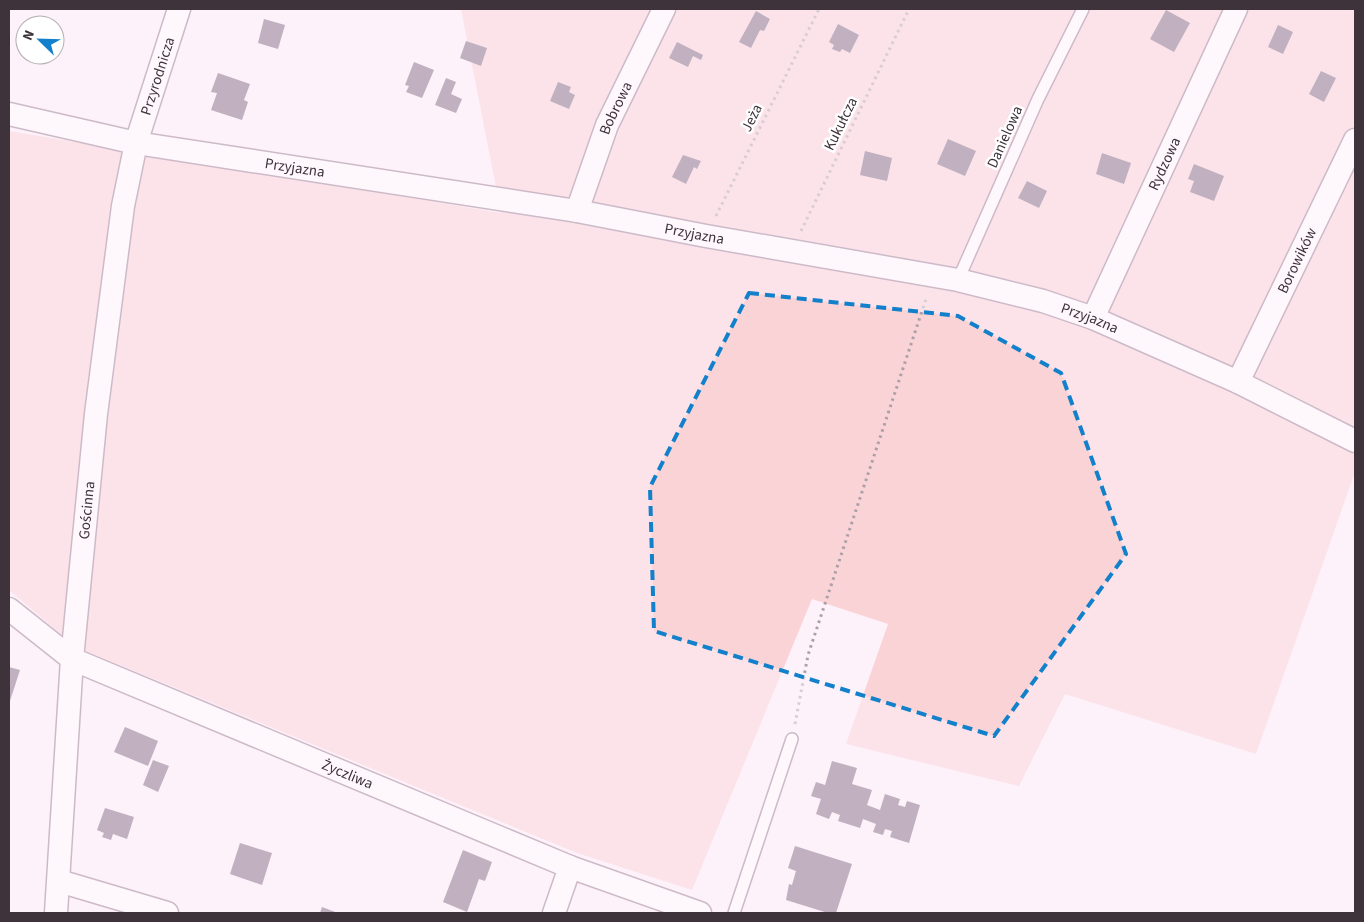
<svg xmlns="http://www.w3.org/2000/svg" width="1364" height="922" font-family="'Source Sans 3',sans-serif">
<rect width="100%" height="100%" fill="#fdf1fa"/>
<!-- green -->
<path fill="#fad3d6" d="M461,9H1355V472L1256,754L1065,694L1019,786L846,744L888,624L812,599L692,890L577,853L76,647L9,590V131L501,213Z"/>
<!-- building -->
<path fill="#75637a" d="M1166,10L1190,23L1174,52L1150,39Z
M756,11L770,19L764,31L760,30L751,48L739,42Z
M264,19L285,25L278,49L258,43Z
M838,24L859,35L850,53L842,49L840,52L832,49L834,45L829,42Z
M1278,25L1293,32L1283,54L1268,47Z
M466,41L487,48L481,66L460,58Z
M677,42L703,55L701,60L693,56L688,67L669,58Z
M414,62L434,70L422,98L406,92L409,86L405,85Z
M1321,71L1336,78L1324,102L1309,94Z
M218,73L250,84L244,100L248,102L242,120L211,110L217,93L211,92Z
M446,78L456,82L451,94L462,99L456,113L435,105Z
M558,82L571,87L569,92L575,95L569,109L550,101Z
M948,139L976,151L965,176L937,164Z
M865,151L892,158L887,181L860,175Z
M1102,153L1131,163L1124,184L1096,174Z
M683,155L701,161L697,169L694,167L686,184L672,177Z
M1194,164L1224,176L1214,201L1190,192L1194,181L1188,179Z
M1027,181L1047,191L1039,208L1018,198Z
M9,667L20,670L9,704Z
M125,727L158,741L148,766L114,752Z
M153,760L169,766L158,792L143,785Z
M832,761L857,768L852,784L872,790L867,805L880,810L885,794L900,799L898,805L905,807L907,801L920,805L909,843L890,837L892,831L885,829L883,835L873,832L876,824L863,819L860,828L838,821L840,815L832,812L829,819L816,814L821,799L811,796L816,782L825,785Z
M105,808L134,817L127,839L113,834L111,840L102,837L104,833L97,830Z
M240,843L272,853L262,885L230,874Z
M795,846L852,864L836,913H828L786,900L789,884L792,885L796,871L788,868Z
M463,850L492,862L485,881L479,879L467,912L443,902Z
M322,907L338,913H320Z"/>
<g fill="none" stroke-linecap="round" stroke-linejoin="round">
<!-- lane casing -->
<g stroke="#93798c" stroke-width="14">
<path id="lane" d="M958,280L1038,99L1083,9
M734,913L792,739"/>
</g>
<!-- street casing -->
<g stroke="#93798c" stroke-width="25">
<g id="street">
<path id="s1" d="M9,114L136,143L577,211L706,236L958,280L1043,301L1093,318L1238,382L1355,441"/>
<path id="s2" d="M577,211L607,125L664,9"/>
<path id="s3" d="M1093,318L1236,9"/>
<path id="s4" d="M1238,382L1355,140"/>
<path id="s5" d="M9,609L72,659L570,867L700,913"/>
<path d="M59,881L167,913"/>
<path id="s6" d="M56,913L72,659L96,414L123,206L136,143L179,9"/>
<path d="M554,913L570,867"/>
</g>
</g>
<!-- path -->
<path stroke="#aba0a8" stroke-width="3" stroke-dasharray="2.5 4" stroke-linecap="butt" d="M716,216L819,9
M801,231L909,9
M795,724L808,655L927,296"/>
<!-- lane -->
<use href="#lane" stroke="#fff" stroke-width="11"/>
<!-- street -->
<use href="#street" stroke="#fff" stroke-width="22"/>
</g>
<!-- marked area -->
<path d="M0 0H1364V922H0ZM749,293L958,316L1061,373L1126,554L994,736L654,631L650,487Z" fill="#fdf1fa" fill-opacity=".55" fill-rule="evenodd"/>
<path fill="none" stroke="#1280ca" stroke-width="4" stroke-dasharray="10 6" stroke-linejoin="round" d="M749,293L958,316L1061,373L1126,554L994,736L654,631L650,487Z"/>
<g text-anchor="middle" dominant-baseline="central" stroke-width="5" stroke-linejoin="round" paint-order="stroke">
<!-- street labels -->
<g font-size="15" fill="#3e333b" stroke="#fff">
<text stroke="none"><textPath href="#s6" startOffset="845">Przyrodnicza</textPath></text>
<text stroke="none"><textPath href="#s2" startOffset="110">Bobrowa</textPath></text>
<text transform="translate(752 118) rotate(-64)">Jeża</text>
<text transform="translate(841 124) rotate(-64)">Kukułcza</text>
<text transform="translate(1005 137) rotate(-66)">Danielowa</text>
<text stroke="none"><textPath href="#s3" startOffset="170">Rydzowa</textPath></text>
<text stroke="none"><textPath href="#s1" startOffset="291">Przyjazna</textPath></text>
<text stroke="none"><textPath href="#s1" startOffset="696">Przyjazna</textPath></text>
<text stroke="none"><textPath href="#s4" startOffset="135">Borowików</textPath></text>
<text stroke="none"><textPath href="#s1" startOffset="1101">Przyjazna</textPath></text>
<text stroke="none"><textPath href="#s6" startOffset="404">Gościnna</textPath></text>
<text stroke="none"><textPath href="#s5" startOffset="379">Życzliwa</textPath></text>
</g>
</g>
<!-- border -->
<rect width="1364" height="922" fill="none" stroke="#3e333b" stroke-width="20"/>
<!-- north arrow -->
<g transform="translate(40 40) rotate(293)"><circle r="24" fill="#ffffff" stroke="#b2adb1"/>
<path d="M0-4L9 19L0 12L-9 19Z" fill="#1280ca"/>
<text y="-8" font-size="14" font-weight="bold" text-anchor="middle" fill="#3e333b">N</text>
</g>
</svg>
